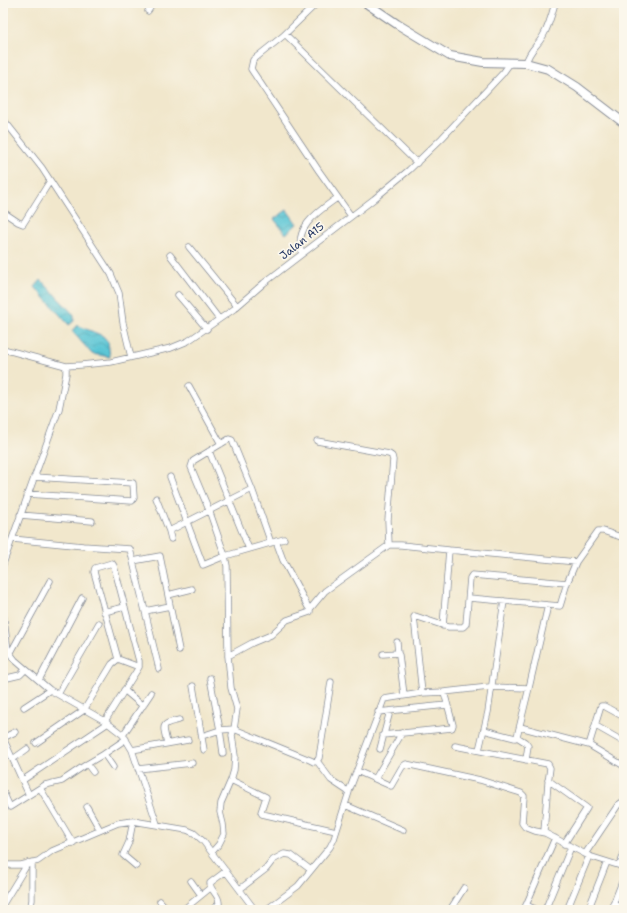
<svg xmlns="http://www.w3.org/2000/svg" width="627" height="913" font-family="'Shantell Sans',sans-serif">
<defs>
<pattern id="water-waves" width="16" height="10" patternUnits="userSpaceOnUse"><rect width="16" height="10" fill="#5bc6d5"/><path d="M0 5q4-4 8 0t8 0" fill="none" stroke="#4aa1b0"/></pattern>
</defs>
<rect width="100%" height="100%" fill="#fbf7ec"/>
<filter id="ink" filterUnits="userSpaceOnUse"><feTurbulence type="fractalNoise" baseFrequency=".025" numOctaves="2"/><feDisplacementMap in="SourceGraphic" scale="8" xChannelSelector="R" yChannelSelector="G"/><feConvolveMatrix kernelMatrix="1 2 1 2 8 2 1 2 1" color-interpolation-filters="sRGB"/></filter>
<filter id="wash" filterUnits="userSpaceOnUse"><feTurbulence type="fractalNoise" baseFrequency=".012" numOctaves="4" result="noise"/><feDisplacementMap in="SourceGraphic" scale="16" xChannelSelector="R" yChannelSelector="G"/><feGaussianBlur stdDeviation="0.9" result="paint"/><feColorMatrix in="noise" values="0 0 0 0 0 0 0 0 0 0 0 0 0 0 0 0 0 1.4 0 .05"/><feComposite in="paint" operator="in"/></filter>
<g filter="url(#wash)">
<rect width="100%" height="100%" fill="#f1e7cc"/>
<!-- water -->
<path fill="url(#water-waves)" stroke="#3b7a9a" d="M287,210L297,224L286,234L274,219Z
M41,280L74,315V321L69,325L35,287Z
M77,325L103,336L108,342L110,357L92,354L72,331Z"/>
</g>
<g filter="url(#ink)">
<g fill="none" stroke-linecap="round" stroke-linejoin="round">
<!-- minor casing -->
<g stroke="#868b95" stroke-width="7">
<path id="minor" d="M317,3L283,36L253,60L251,69L319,171L351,216
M148,11L153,3
M285,34L417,163
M526,63C530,49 536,48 543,36C549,26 552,14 555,3
M3,119L42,168L111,274L119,293L123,323L131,357
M3,212L18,222L23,224L50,181
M189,247L237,306
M302,254C293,227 319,211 337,198
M170,255L219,319
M178,295L207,329
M3,349L66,366L81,365L111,362L171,348L188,341L234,309L264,283L374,199L409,170L442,138L503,73L511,62
M189,386L221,444
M317,441L389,454L392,456L393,460L388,520L389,545
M209,451L249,549
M170,477L203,565L225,556L284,539
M27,494L132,501L134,498L133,483L34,477
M156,498L169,531L171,539
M20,515L92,521
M169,531L252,489
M12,539L83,546L130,549L159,669
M133,561L160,556L179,650
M3,564L59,409L66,374V366
M168,595L192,589
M469,598L560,606L567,583
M310,609L325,591L389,545H401L449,550
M145,611L170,606
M3,612L8,651L15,660L50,690L105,721L123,735L132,750L157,824
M104,612L125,607
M443,626L449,550L576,562
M397,642L398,653
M10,654L50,581
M383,654L397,653L399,655L404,695
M228,656L252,643L271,635L287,620L310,612V609L308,607L283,560L276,541
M118,659L139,667
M210,678L220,730L223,753
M3,679L20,675L25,670
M39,680L82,598
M193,686L204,750
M529,688L548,605
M124,690L143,706
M422,693L414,617L415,616L448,627H463L466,624L470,578L472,575L567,583L576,562L598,531H603L624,538
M58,694L99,623
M24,707L50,690
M378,712L447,705
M596,726L624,742
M520,727L589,745L624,766
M484,730L515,738L517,737L525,742L528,746L526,760
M123,735L151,693
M383,735L452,728L453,725L444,692
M202,736L220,730L234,729L310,760L314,762L317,761
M3,738L29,795
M3,738L15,732
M36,743L84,710L112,664L118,659L94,572L95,568L112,563L114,566L139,661V667L105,721
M167,743C163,725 160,724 179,720
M589,745L601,706H604L624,717
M455,746L548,764L550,768L548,783L544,831L545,833
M380,749L390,711
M132,750L188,740
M479,750L488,712L504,601
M13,759L27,749
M317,761L319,758L331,682
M113,767L104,754L126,739
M138,769L192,763
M357,771L391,786L402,767L406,764L480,780L521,793L524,796L522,823L525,827L535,831L545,833L589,856L624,867
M93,772L87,764L104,754
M375,779L402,733
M23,780L108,723
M231,780L266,797L261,812L262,814L336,831
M548,780L587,808L564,844
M349,791L384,699L422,693L444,692L489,687L529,688L517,737
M3,792L10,807L40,788
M345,805L403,830
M87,807L100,830
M133,821L129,842L123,855L136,866
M73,843L40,788L45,785L62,781L87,764
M212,852L219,844L224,834L223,824L220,812L221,803L231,780L234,770L235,756L232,735L234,729L237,709L231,688L228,656L227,566L225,556L209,510L191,467L193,461L229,439L232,440L252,489L271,543
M585,854L618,805L624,801
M3,865H21L38,861L52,851L106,828L118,823L133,821L187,830L194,833L203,841L255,910
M620,865L624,853
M191,881L201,895
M240,889L266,869L273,860L284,854L291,855L311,870
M160,901L168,910
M3,904L28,863
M613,904L624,909
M454,905L458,910
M526,905L537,910
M30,910L32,900V862
M183,910L210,888
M212,910L219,904C220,895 210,891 210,883L226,871
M266,910L298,886L330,847L334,839L349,792L331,780L317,761
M450,910L464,888
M524,910L555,838
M545,910L571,847
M567,910L589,856
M588,910L607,862
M611,910L624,877"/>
</g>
<!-- highway casing -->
<g stroke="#868b95" stroke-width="10">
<path id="highway" d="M366,3L397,24L450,56L483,62L526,63L548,69L577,87L624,123"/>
</g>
<!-- minor -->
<use href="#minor" stroke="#fff" stroke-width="5.5"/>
<!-- highway -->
<use href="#highway" stroke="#fff" stroke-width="8"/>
</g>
</g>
<g text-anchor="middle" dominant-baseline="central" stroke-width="3.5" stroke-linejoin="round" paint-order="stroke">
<!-- street labels -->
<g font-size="11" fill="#1b2f5e" stroke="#fbf7ec">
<text transform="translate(302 241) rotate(-38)">Jalan A15</text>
</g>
</g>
<!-- margin -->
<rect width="627" height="913" fill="none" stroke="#fbf7ec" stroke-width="16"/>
</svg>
